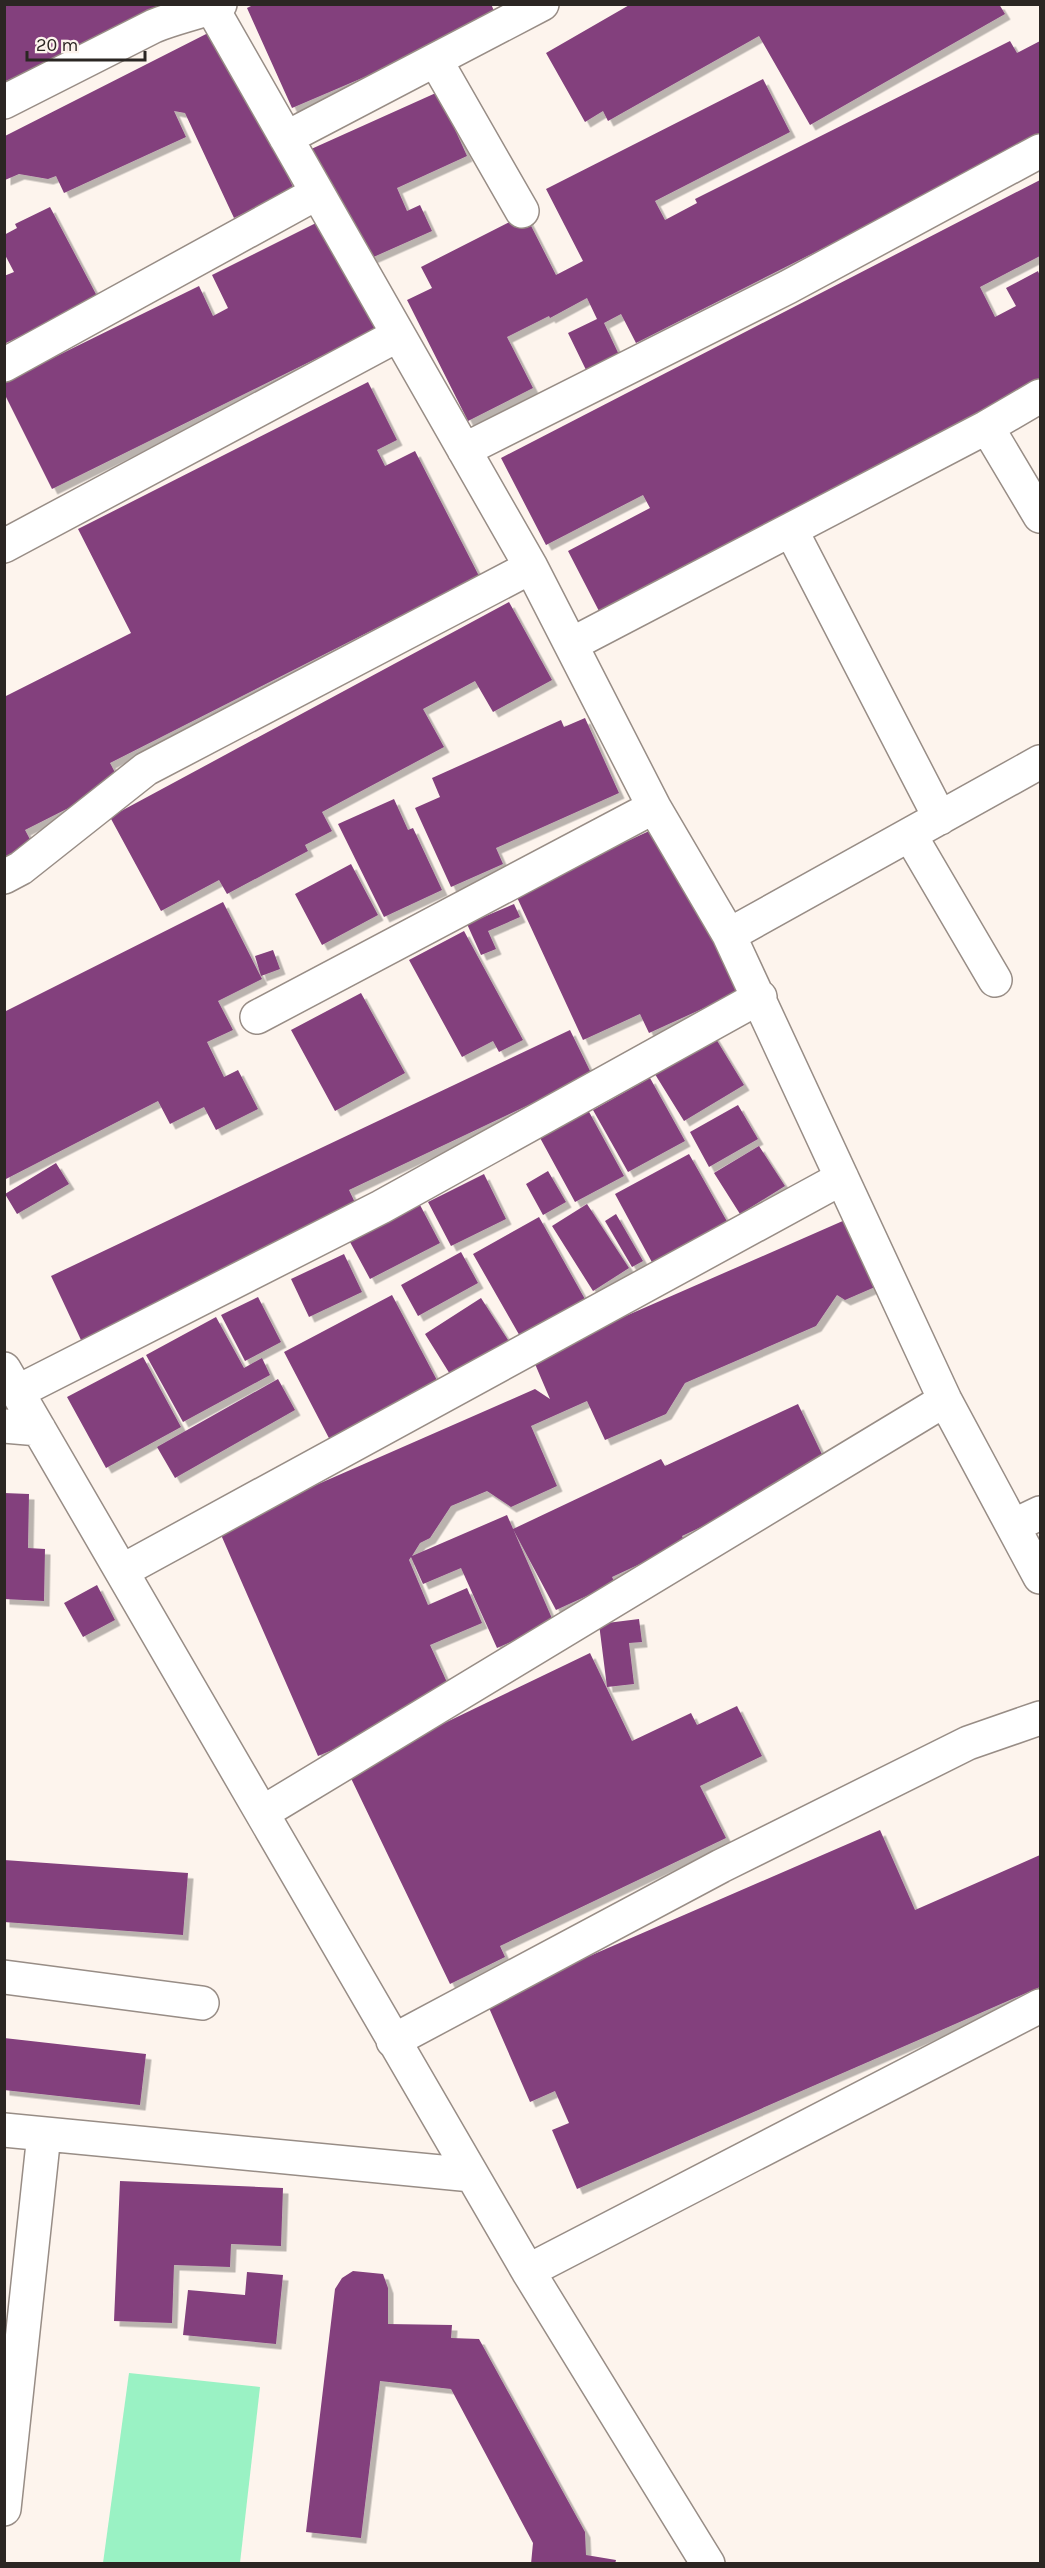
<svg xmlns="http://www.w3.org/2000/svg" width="1045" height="2568" font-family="Karla,sans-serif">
<defs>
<filter id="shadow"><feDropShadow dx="5.5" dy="5.5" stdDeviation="0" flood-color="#0004"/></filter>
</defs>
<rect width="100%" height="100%" fill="#fdf4ed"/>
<!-- green -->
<path fill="#9af2c4" d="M129,2373L260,2387L240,2563H103Z"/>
<!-- building -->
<path fill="#83407d" filter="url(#shadow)" d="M4,4H176L4,82Z
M255,4H491L498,20L292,108L247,8Z
M631,4H999L1005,14L810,125L759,36L608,121L603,111L585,122L546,53Z
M216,29L294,189L234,218L185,113L174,111L186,137L64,193L56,176L48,179L19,174L5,180V136Z
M1010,41L1017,53L1040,41V138L636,343L621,314L604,323L620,357L587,372L568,333L597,319L587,298L550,318L549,316L507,337L533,388L468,421L407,300L432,288L421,267L525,214L556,275L583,261L546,189L763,79L790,132L655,201L665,220L697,203L695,199Z
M438,92L467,156L397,188L407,211L420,205L432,231L360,263L309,150Z
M1040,180V256L980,287L995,317L1016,306L1006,288L1038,271L1040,276V385L600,613L568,551L650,508L643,495L546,545L501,458Z
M50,207L98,298L4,344V276L14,272L4,253V235L17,228L15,224Z
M326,218L380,327L52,489L4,393V382L199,286L213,316L228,308L212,275Z
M368,382L397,440L377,450L385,466L415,451L479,576L110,763L120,782L25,830L33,845L4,860V697L131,633L78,529Z
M509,602L552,680L493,712L475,681L423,709L444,747L322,812L332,831L305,845L308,851L227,894L219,880L161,911L110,817Z
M585,718L619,793L496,848L503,864L451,887L415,808L440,797L432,778L561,720L564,727Z
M394,799L408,830L413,828L442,890L384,917L338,824Z
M660,826L737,993L649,1033L640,1014L583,1040L515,893Z
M351,864L378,915L322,945L295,894Z
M223,902L262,979L218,1001L233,1030L207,1042L224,1077L238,1070L258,1109L216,1130L204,1107L170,1124L158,1101L4,1180V1012Z
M514,904L520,917L488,931L496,949L481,955L467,924Z
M464,931L523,1040L499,1052L493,1041L462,1057L409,960Z
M273,950L280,969L261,976L255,956Z
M361,993L405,1073L335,1111L291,1030Z
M570,1030L592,1075L349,1190L358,1209L81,1340L51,1276Z
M713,1034L744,1085L684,1121L653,1071Z
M650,1078L685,1141L628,1172L593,1110Z
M738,1105L758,1139L709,1167L690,1132Z
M588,1110L624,1176L575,1202L539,1136Z
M759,1146L785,1186L740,1214L714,1173Z
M689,1154L729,1225L654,1266L615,1194Z
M56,1163L69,1184L17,1214L5,1194Z
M548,1171L566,1202L543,1215L526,1184Z
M484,1174L506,1219L451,1246L428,1202Z
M587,1204L629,1268L593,1291L552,1226Z
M420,1205L440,1243L370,1279L350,1242Z
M616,1214L643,1261L632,1267L605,1221Z
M539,1217L586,1301L521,1338L473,1254Z
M845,1220L875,1287L845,1300L837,1295L816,1326L685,1383L666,1414L605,1440L587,1401L531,1426L557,1486L511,1507L487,1491L451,1506L430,1538L420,1543L412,1556L507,1515L554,1623L497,1648L461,1568L423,1584L411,1557L409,1560L428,1605L467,1588L482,1623L430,1645L450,1689L412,1716L318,1756L218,1528L535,1389L550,1399L532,1357Z
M461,1252L478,1283L418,1316L401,1285Z
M344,1254L362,1292L309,1317L291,1279Z
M392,1295L440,1386L331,1442L284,1352Z
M258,1297L281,1342L245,1361L221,1315Z
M481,1298L510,1343L453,1379L425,1334Z
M216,1317L244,1368L262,1358L270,1375L183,1422L146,1355Z
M143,1357L181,1427L106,1468L67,1397Z
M278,1379L295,1410L175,1478L157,1447Z
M798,1404L828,1467L682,1536L685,1543L612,1577L615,1583L556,1610L513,1529L661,1459L665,1466Z
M4,1493L29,1494L28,1548L45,1549L44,1601L4,1599Z
M97,1585L115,1620L83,1637L64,1603Z
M639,1619L642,1642L629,1643L634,1684L607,1687L599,1624Z
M590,1653L632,1741L691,1713L697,1725L737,1706L762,1756L700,1786L726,1838L500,1946L505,1957L450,1984L347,1770Z
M880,1830L915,1910L1040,1855V1987L577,2189L552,2130L569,2123L555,2091L530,2102L486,2001Z
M4,1860L188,1873L183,1935L4,1922Z
M4,2038L146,2054L140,2105L4,2090Z
M120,2181L283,2188L281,2246L231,2244L230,2267L174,2265L172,2323L114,2321Z
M353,2271L383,2274L388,2288V2324L452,2325L451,2338L479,2339L585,2532L586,2555L616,2560L615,2564H531L533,2543L451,2389L380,2381L361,2538L306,2532L335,2289L342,2278Z
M247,2272L283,2275L276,2344L183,2335L188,2290L245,2295Z"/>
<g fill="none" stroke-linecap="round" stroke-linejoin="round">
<!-- minor casing -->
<g stroke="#988d86" stroke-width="36">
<path id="minor" d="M212,8L531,567L654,807L729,935L945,1400L1040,1577
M436,61L522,211
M4,102L154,26C176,17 198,13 220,4
M286,138L542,4
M4,365L317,193
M987,427L1040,516
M464,450L788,287L1040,151
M791,530L940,818
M4,546L398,335
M572,644L987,427L1040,396
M910,835L995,980
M4,877L21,868L146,769L531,567
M729,935L1040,762
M257,1017L654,807
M4,1369L528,2271L708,2564
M17,1392L381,1207L760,997
M4,1426L39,1429
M1013,1526L1040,1513
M122,1571L842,1178
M262,1813L945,1400
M4,1977L202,2003
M393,2041L721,1866L968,1743L1040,1718
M4,2130L472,2175
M528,2271L1040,2006
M4,2509L44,2134"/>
</g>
<!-- minor -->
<use href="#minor" stroke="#fff" stroke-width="33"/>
</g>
<!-- border -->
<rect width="1045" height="2568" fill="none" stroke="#2b2623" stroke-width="12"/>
<!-- scale -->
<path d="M27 51v9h118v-9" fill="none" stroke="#2b2623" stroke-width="3"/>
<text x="36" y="51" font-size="18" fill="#2b2623" stroke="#fdf4ed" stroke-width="4.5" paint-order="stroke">20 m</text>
</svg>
